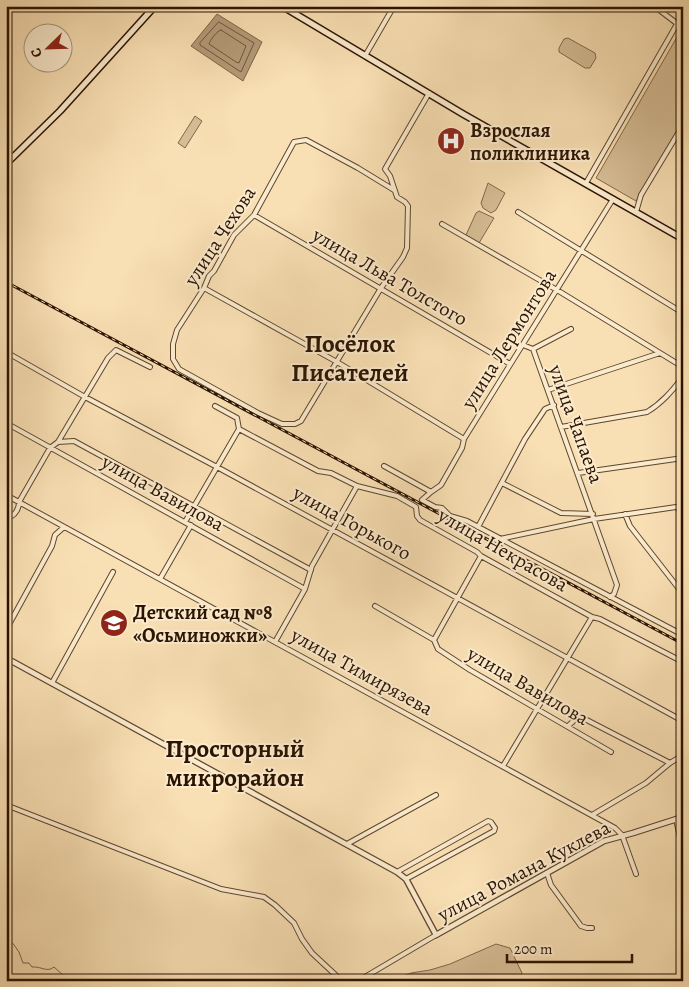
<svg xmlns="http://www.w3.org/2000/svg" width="689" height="987" font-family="Alegreya,serif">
<rect width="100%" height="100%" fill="#f9e0b4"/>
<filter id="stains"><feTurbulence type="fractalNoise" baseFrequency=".004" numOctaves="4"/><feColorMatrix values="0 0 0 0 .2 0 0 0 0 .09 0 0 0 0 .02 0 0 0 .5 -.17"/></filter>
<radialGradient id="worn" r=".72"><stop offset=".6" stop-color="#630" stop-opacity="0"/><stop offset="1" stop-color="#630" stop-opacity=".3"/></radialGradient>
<!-- green -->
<path fill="#d6bd95" stroke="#80684a" d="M677,37L683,40V120L636,201L596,178Z
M568,38L595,53L596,58L590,68H585L559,52V48L564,39Z
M195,116L202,121L185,148L178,143Z
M488,183L505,193L496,210L491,213L483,208L481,203Z
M479,211L494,218L479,243L466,235L476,213Z
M496,944L510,948L522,973L520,981H391L411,973L430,970L450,964Z"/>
<!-- water -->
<path fill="#b39a77" stroke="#7d6447" d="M217,14L262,42L243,81L191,46Z"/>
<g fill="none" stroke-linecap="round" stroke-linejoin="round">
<!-- shore -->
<path stroke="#6f563c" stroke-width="1" d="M219,22L254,43L241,72L200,45V43Z
M221,30L246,46L239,63L236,62L209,44C210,40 217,31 221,30Z"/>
<!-- stream -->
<path stroke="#7d6447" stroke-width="1" d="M6,939L9,938L19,952L23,963H29L32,967C41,966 47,973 54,967L64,976L66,981"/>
<!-- minor casing -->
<g stroke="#5e462d" stroke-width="6">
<path id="minor" d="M654,6L683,28
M365,56L394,6
M586,183L677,24
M394,190L358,168L306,140L294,142L254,215L234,235L214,271L209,276L204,288L177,330L173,344V359L179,369L258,413L282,424H295L301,421L381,288L403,257L407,248L408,206L405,202L397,197L390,176L385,169L429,93
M518,212L683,313
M636,212L641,195L683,125
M254,215L510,364
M442,224L557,290L683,367
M204,288L337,362L464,439
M523,345L533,349L617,585L614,594L610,597
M533,349L571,329
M6,352L85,397L217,467L683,721
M548,390L660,353
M215,406L237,418L239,429L318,471L331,473L357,486L397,496L416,507L417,516L420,520L477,552L481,556L592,617L600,619L683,662
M6,423L305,589
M561,427L647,412C662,403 672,391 683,377
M58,442L74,441L311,570
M384,466L431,492L422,500L435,507L442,508L450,516L467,521L683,635
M578,473L683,458
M502,483L561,513L593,514
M431,492L441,485L462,448L464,439L613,199
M6,495L615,828L622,835L636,874
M678,507L683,518
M625,514L630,526L683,594
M6,519C14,516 19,510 19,502L50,448L58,442L108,358L116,350L150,367
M185,522L239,429
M478,527L525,439L545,409L554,405
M500,539L594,519L683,506
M160,579L191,525
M375,606L434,640
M6,630L52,546L55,535L64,527
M434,640L438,649L470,670L611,752
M434,640L481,556
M275,642L305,589L312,566L357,486
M52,683L113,572
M568,726L579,716L670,763
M503,766L592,617
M6,805L221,889L264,897L275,905L294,923L302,939L312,953L342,981
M592,815L646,783L670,763L683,755
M676,819L683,851
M347,844L436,795
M397,872L488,821L491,822L495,828L494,831L406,879
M547,873L551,885L581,926L587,928H592
M358,981L436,935"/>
</g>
<!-- tertiary casing -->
<g stroke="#5e462d" stroke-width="7">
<path id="tertiary" d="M6,658L397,872L406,879L436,935L604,841L633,833L683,817"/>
</g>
<!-- secondary casing -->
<g stroke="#2b1300" stroke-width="8">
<path id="secondary" d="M282,6L463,114L683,239
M6,164L60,111L155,6"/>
</g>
<!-- minor -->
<use href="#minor" stroke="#fbebce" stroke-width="4"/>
<!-- tertiary -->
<use href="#tertiary" stroke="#fbebce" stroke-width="4.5"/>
<!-- secondary -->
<use href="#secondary" stroke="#fbebce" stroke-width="5"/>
<!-- rail casing -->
<g stroke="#2b1300" stroke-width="3">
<path id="rail" d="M6,282L683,644"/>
</g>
<!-- rail -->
<use href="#rail" stroke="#fbebce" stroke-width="1" stroke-dasharray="4" stroke-linecap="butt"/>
</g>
<!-- icons -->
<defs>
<g id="hospital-disc" transform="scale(1.4375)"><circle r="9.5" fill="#8f2418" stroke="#fbebce"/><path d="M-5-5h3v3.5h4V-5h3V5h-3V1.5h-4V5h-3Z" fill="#fff"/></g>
<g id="school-disc" transform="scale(1.4375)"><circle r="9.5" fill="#8f2418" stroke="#fbebce"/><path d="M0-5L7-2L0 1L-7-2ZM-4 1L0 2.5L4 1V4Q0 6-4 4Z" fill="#fff"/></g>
</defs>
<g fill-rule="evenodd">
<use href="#hospital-disc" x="451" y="141"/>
<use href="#school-disc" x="114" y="623"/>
</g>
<g text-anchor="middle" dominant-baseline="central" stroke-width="4" stroke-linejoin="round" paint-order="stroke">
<!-- poi labels -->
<g font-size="20" font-weight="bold" fill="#2b1300" stroke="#fbebce" text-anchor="start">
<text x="470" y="130">Взрослая<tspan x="470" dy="23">поликлиника</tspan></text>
<text x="133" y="612">Детский сад №8<tspan x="133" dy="23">«Осьминожки»</tspan></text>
</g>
<!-- street labels -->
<g font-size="20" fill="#2b1300" stroke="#fbebce">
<text transform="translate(220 236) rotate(-57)">улица Чехова</text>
<text transform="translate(390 277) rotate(30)">улица Льва Толстого</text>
<text transform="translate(509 339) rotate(-58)">улица Лермонтова</text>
<text transform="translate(576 424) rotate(70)">улица Чапаева</text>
<text transform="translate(163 493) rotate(29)">улица Вавилова</text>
<text transform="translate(352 523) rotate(29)">улица Горького</text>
<text transform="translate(503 550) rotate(30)">улица Некрасова</text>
<text transform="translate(362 672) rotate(29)">улица Тимирязева</text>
<text transform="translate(528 686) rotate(30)">улица Вавилова</text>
<text transform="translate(524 871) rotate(-28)">улица Романа Куклева</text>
</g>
<!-- district labels -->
<g font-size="25" font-weight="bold" fill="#2b1300" stroke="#fbebce">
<text x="350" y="344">Посёлок<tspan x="350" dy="29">Писателей</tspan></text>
<text x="235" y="749">Просторный<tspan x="235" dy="29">микрорайон</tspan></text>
</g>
</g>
<!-- margin -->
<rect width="689" height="987" fill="none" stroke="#f9e0b4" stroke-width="25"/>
<rect x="8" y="8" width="674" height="972" fill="none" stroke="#2b1300" stroke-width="2.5"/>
<rect x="12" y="12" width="664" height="962" fill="none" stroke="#2b1300"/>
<!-- north arrow -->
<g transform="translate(48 48) rotate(247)"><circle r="24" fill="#fbebce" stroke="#a8957c"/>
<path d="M0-4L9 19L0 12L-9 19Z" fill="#8f2418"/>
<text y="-8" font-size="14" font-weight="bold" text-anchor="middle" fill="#2b1300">С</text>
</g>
<!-- scale -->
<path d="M507 954v8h125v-8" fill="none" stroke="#2b1300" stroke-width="2.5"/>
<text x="514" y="954" font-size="15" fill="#2b1300" stroke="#fbebce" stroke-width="4" paint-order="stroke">200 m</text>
<rect width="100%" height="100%" filter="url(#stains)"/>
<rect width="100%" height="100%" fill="url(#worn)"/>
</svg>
